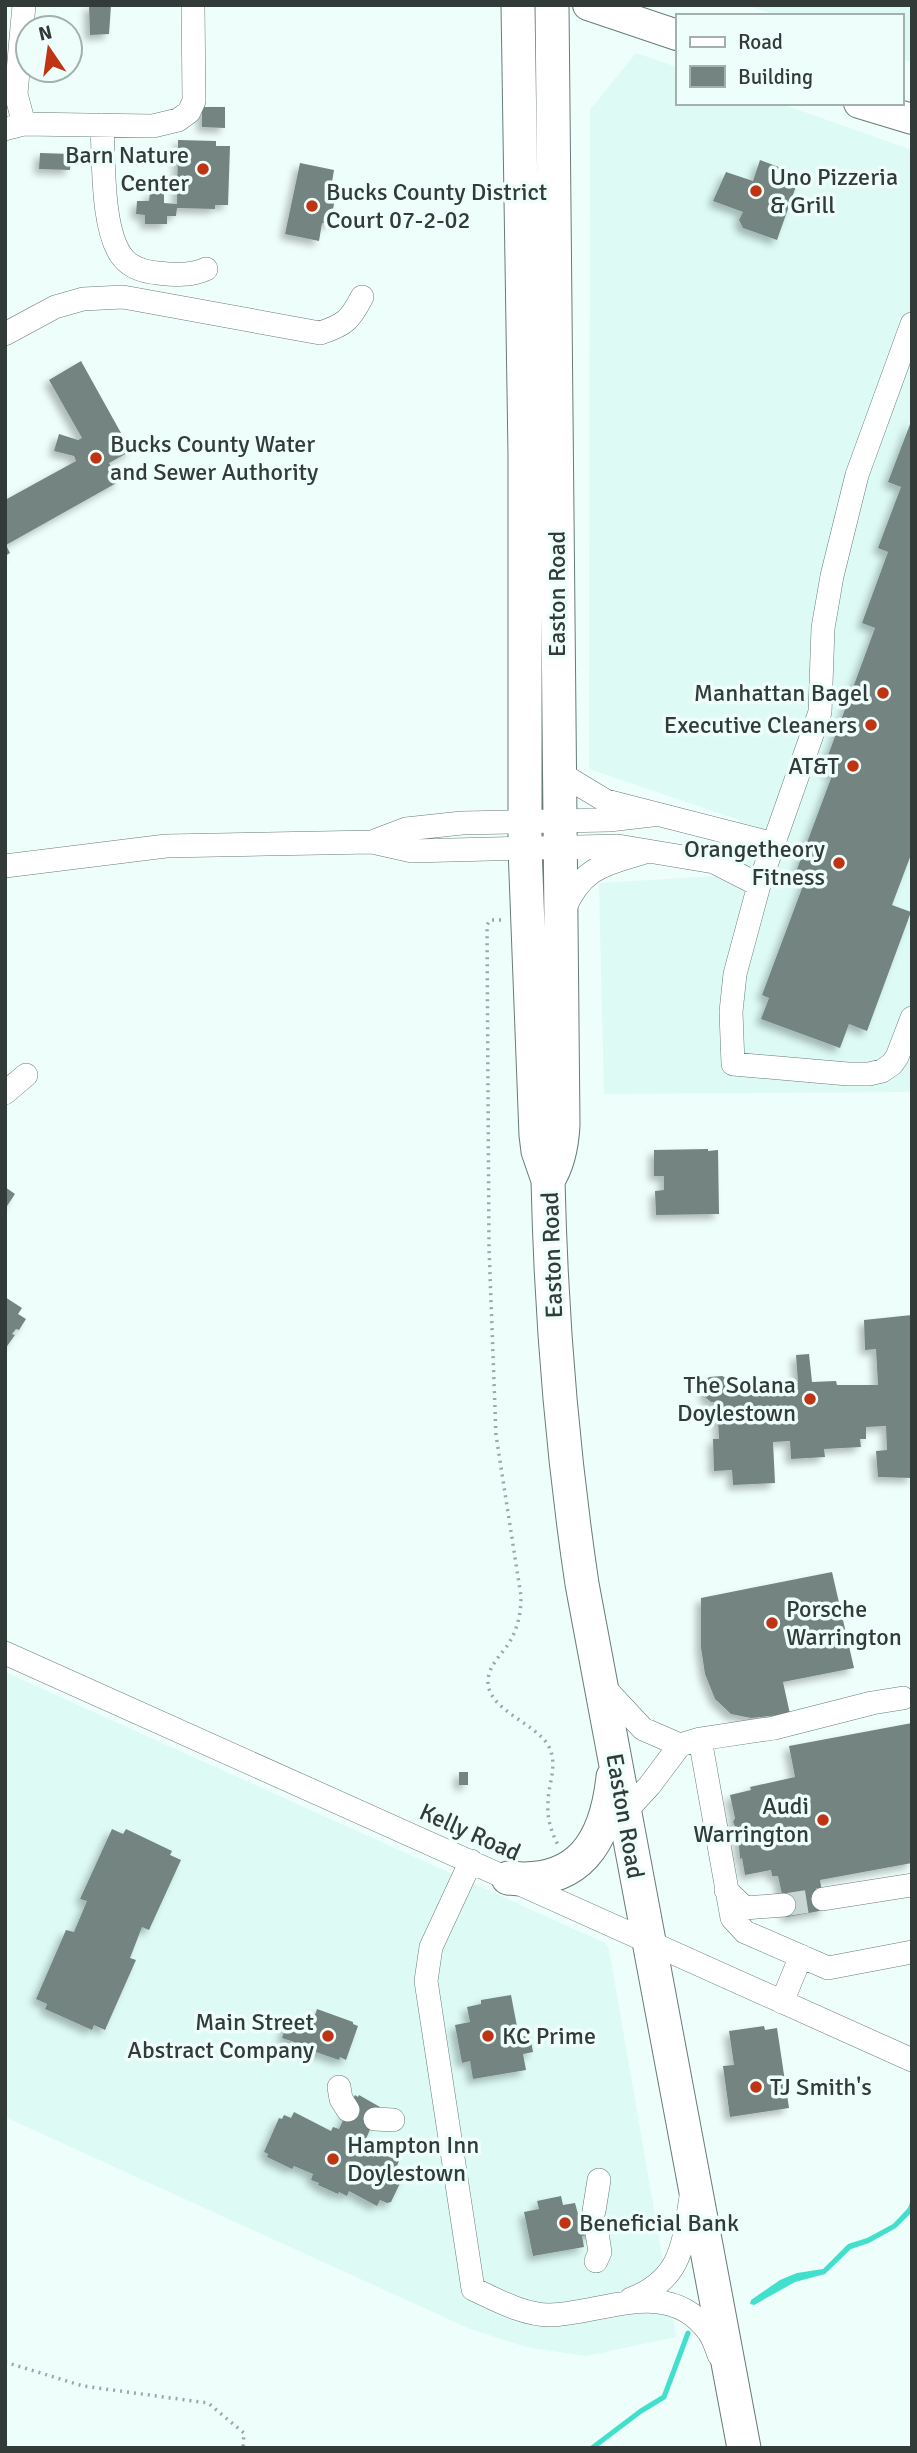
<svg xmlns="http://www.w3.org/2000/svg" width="917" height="2453" font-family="Signika,sans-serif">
<defs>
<filter id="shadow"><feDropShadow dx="-5" dy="5" stdDeviation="3.5" flood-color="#0004"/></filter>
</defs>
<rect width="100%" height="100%" fill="#eefefb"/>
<!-- built -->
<path fill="#ddfaf5" d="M747,5H912V62L901,59V16H777Z
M636,53L677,67V103H779L912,150V1092L604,1094L599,883L718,876L739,820L589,769L590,110Z
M5,1672L605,1943L609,1949L676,2337L586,2356L526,2347L470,2329L5,2117Z"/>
<!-- water -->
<path fill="#43dfcd" d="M912,2197V2212L896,2228L869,2243L851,2249L825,2274L795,2282L754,2305L750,2304L751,2300L780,2280L797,2273L823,2269L848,2244L867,2238L893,2224L908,2208Z"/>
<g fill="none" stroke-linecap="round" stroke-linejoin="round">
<!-- stream -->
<path stroke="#43dfcd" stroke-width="5" d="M592,2448L641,2411L664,2397L688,2333"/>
</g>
<!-- building -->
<path fill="#738481" filter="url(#shadow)" d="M89,5H111L109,34L90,35Z
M202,107H225V128L202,127Z
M178,140L216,141V146H230L228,205H215V209L177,208L176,216H167V224H145V215L136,214L137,201H149L150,192H164V203L177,204Z
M40,153L71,154L70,170L39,169Z
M760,160L800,175L777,240L743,228L739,220L743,212L713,201L726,172L753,181Z
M300,163L334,170L331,188L337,189L330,224L322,223L319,241L285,234Z
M81,361L131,451L109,463L120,481L6,545L10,553L5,556V500L76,461L74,456L54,451L59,434L78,440L82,438L49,380Z
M912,419V852L892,905L911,912L867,1031L849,1024L840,1048L761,1019L769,998L762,995L807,875L796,872L833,773L823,769L875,628L862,623L888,552L878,548L901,487L888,482Z
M708,1149V1151L718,1150L719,1214L656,1215L655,1191L664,1190V1176H654V1150Z
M5,1187L15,1194L5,1209Z
M5,1297L22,1308L18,1314L26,1319L19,1330L16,1329L12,1334L15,1335L5,1349Z
M912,1315V1478L878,1477L876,1451L887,1450L886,1426L866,1427V1439H860L861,1447L824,1449L825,1457L791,1459L790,1441L773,1442L775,1483L733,1485L732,1470L714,1471L713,1439H719L717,1402H711L705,1397L704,1382L709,1377L722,1376L729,1379L730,1387L798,1383L796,1355L809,1354L812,1382L836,1381L837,1385H878L876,1349L865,1350L864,1320Z
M832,1572L854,1668L783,1682L790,1714L751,1718L731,1714L715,1699L705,1674L701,1648V1598Z
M912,1723V1863L820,1880L825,1910L787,1917L778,1876H772L771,1870L745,1875L742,1858L740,1859L738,1834H742L741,1828H736L733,1822L735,1818L730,1795L751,1790L750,1787L795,1777L789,1746Z
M459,1772H468V1785H459Z
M112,1829L123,1834L126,1829L172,1851L170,1855L181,1860L149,1930L142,1927L130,1958L136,1960L105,2030L94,2025L92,2030L45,2009L47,2004L36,1999L66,1930L74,1932L87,1901L80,1899Z
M511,1995L519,2037L530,2035L533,2052L523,2054L526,2070L473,2079L470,2061L462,2063L455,2025L470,2022L467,2007L481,2004V2000Z
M317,2009L353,2022V2024L358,2026L346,2060L340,2057L339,2060L313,2051V2053L295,2047L297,2043L282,2038L289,2018L305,2024L307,2019L313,2021Z
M764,2026L765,2030L777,2028L789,2108L730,2117L723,2066L734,2065L729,2031Z
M355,2095L358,2097L359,2095L380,2107L365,2141L370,2143L368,2148L399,2161L397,2166L403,2168L404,2175L391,2202L387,2203L380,2200L377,2206L349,2191L347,2196L339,2192L338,2194L318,2185L319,2183L311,2180L313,2174L294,2166L292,2169L267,2157L268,2154L264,2152L279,2118L282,2119L284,2115L291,2118L294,2112L331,2131L333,2127L339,2129Z
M561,2196L563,2205L575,2203L578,2214L601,2210L605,2232L582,2236L584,2247L533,2256L524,2212L539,2209L537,2201Z"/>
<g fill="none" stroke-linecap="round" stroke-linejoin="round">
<!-- minor-tunnel -->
<path stroke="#c9d7d4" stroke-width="23" stroke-dasharray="23 11" stroke-linecap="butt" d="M784,1905L823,1899"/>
<!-- minor casing -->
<g stroke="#697b78" stroke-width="24">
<path id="minor" d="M24,5L16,94L24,124
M102,125C104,159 101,234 124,259C133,269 145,272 158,273C175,275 192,276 206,269
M5,129L24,124L153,126L178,120L189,112L194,101L193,5
M912,324L857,475L832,576L823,628L820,712L759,885L735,974L731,1012L733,1064L848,1074H869L882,1071L892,1064L897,1057L912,1018
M5,334L55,307L83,299L123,297L320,333C345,325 350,320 362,297
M558,772L606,801L774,844
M372,842L406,829L462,823L609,820L652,815
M5,866L166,846L372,842L412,851L618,846L714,862L759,885
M564,910C582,867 604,865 645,852
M5,1093L26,1075
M5,1653L912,2060
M601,1684L643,1729L680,1745
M700,1739L732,1918L745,1932L828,1968L912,1952
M625,1812L650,1785L680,1745L700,1739L774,1728L872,1703L903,1698
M471,1861L431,1947L426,1981L473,2289C497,2300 523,2315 550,2315C602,2314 668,2276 708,2331C713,2337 716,2347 719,2355
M726,1890L745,1908L784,1905
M823,1899L912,1885
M782,2002L801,1956
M339,2087L341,2099L348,2110
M375,2119L393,2120
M594,2211L599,2180
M596,2261L600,2252L597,2233
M631,2299C682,2279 683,2245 691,2197"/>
</g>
<!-- major casing -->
<g stroke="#697b78" stroke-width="32">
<path id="major" d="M588,5L677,35
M859,103L912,119"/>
</g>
<!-- highway casing -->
<g stroke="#697b78" stroke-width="35">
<path id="highway" d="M518,5L525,455V848L536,1135L538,1151L548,1180C551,1315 562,1450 582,1584L744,2448
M548,1180C559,1163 562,1144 563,1125L552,5
M508,1878C579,1886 606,1842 613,1777"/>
</g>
<!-- path -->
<path stroke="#9ba8a5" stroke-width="3.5" stroke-dasharray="2 5" stroke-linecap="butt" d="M501,920H490L487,925L489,1248L496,1435L521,1596C521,1613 518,1628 509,1643C502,1654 489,1665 488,1680C486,1709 535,1723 548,1745C559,1765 548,1783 548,1803C547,1819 551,1831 558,1845
M5,2362L83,2386L208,2403L244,2433L243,2448"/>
<!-- minor -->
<use href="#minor" stroke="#fff" stroke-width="23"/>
<!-- major -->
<use href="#major" stroke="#fff" stroke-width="30"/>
<!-- highway -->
<use href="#highway" stroke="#fff" stroke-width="33"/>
</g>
<!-- markers -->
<g fill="#bf3513" stroke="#eefefb" stroke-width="2.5">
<circle cx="203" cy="169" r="7"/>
<circle cx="756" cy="191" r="7"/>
<circle cx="312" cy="206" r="7"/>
<circle cx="96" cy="458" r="7"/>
<circle cx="883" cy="693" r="7"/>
<circle cx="871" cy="725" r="7"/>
<circle cx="853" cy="766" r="7"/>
<circle cx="839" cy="863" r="7"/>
<circle cx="810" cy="1399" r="7"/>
<circle cx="772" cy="1623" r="7"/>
<circle cx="823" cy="1820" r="7"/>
<circle cx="328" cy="2036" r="7"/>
<circle cx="488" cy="2036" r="7"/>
<circle cx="756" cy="2087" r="7"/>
<circle cx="333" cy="2159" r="7"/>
<circle cx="565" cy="2223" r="7"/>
</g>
<g text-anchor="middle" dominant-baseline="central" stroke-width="7" stroke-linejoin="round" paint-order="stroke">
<!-- poi labels -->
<g font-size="24" fill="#333b39" stroke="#eefefb" text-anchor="end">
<text x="189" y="155">Barn Nature<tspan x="189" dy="28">Center</tspan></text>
<text x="770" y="177" text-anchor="start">Uno Pizzeria<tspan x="770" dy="28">&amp; Grill</tspan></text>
<text x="326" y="192" text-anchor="start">Bucks County District<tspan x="326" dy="28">Court 07-2-02</tspan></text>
<text x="110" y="444" text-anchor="start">Bucks County Water<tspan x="110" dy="28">and Sewer Authority</tspan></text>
<text x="869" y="693">Manhattan Bagel</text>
<text x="857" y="725">Executive Cleaners</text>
<text x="839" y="766">AT&amp;T</text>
<text x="825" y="849">Orangetheory<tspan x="825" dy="28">Fitness</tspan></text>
<text x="796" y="1385">The Solana<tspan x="796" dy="28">Doylestown</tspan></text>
<text x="786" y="1609" text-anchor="start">Porsche<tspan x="786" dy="28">Warrington</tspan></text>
<text x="809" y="1806">Audi<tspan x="809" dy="28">Warrington</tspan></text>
<text x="314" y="2022">Main Street<tspan x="314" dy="28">Abstract Company</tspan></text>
<text x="502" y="2036" text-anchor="start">KC Prime</text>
<text x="770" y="2087" text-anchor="start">TJ Smith's</text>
<text x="347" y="2145" text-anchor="start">Hampton Inn<tspan x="347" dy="28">Doylestown</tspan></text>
<text x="579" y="2223" text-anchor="start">Beneficial Bank</text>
</g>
<!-- street labels -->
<g font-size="24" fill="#333b39" stroke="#eefefb">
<text transform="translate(557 594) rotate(-90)">Easton Road</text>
<text transform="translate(552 1255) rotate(-92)">Easton Road</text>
<text transform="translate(625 1816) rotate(80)">Easton Road</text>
<text transform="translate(470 1832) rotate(24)">Kelly Road</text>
</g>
</g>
<!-- border -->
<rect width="917" height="2453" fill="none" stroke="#333b39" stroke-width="14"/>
<!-- legend -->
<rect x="676" y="14" width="228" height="91" fill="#eefefb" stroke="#a3b0ad" stroke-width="2"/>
<rect x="690" y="37" width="35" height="10" fill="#ffffff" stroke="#a3b0ad" stroke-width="2"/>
<text x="738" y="49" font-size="21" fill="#333b39">Road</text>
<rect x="690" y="66" width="35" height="21" fill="#738481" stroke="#a3b0ad" stroke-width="2"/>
<text x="738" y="84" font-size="21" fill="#333b39">Building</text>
<!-- north arrow -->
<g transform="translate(49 49) rotate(347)"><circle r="33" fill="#eefefb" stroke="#a3b0ad" stroke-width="2"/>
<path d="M0-5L12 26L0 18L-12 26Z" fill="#bf3513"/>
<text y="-10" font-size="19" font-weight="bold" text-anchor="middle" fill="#333b39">N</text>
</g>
</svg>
